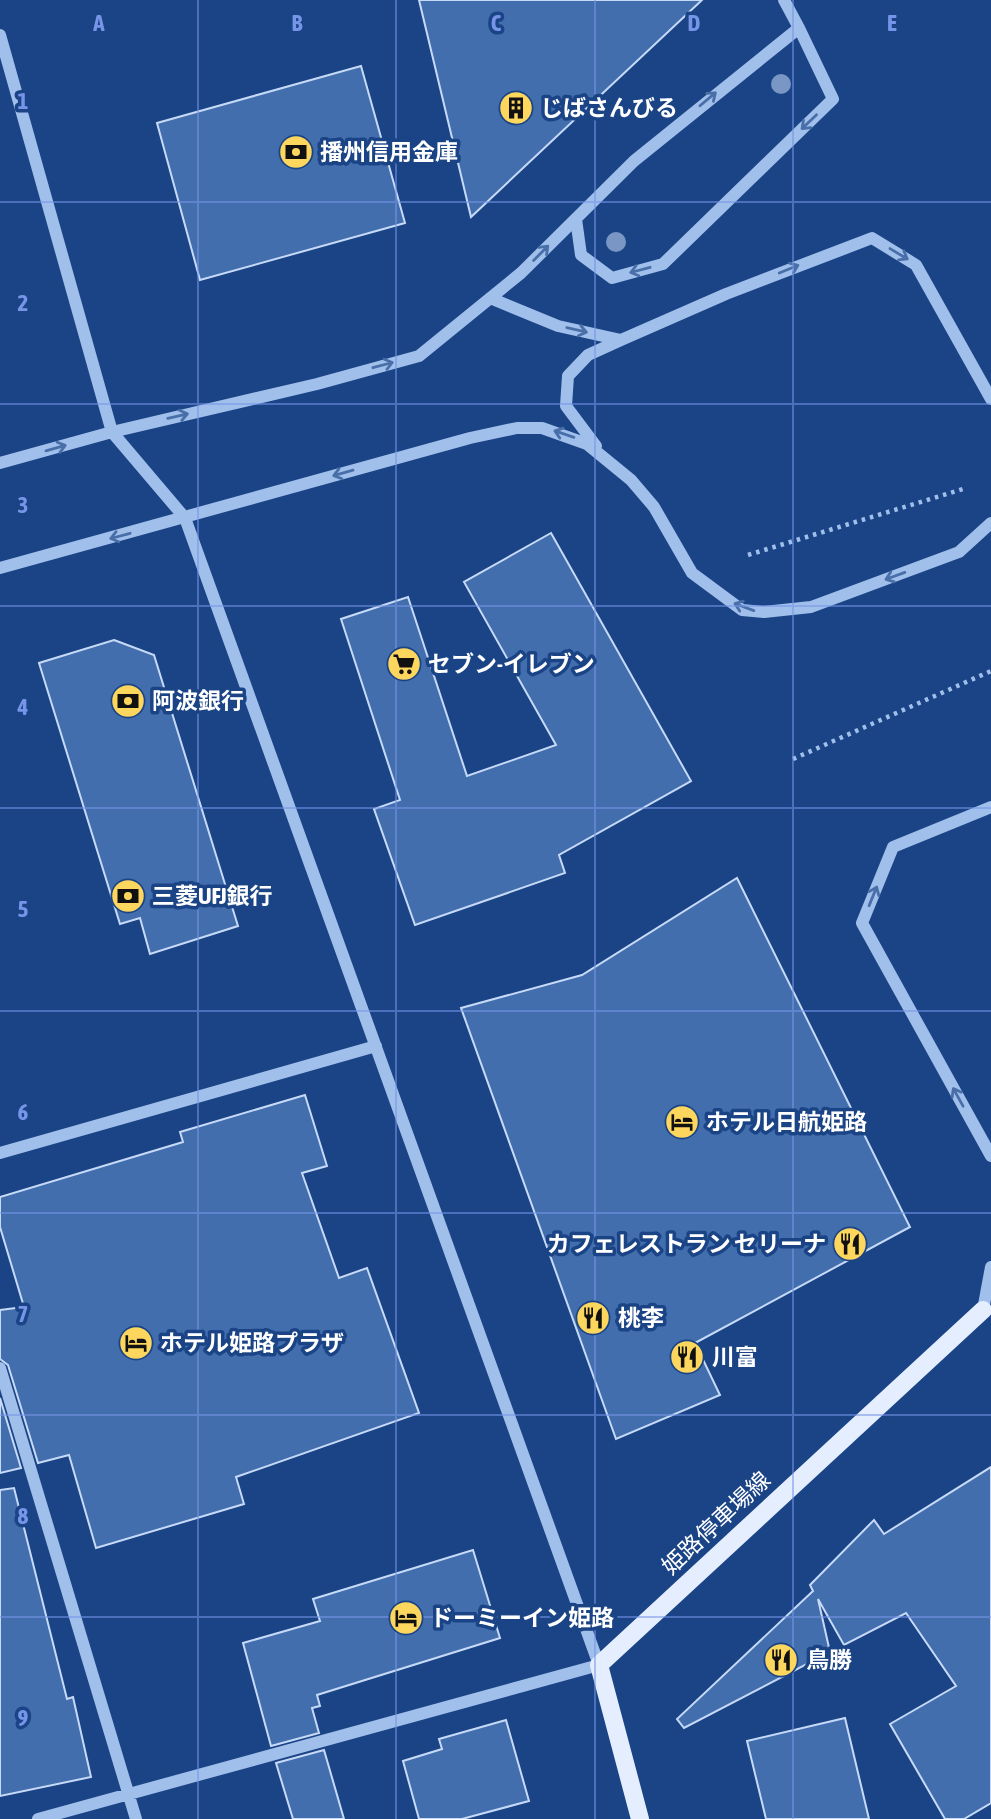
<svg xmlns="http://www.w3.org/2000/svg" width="991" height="1819" font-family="'Asap Condensed','Noto Sans JP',sans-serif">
<rect width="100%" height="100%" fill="#1a4485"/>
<!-- building -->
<path fill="#436eae" stroke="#c6daf8" stroke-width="2" d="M419,0H702L471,217Z
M361,66L405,223L200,280L157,123Z
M551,533L691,781L559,855L565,873L415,925L374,809L400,800L341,619L408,597L467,776L556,745L464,582Z
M114,640L154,655L238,926L150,954L140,918L120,924L39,663Z
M737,878L910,1227L695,1343L720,1395L616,1439L461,1008L582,975Z
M305,1095L327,1166L302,1173L339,1278L367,1268L419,1413L236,1477L244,1504L96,1548L69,1455L38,1463L8,1365L0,1359V1310L24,1307L0,1227V1197L183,1142L180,1132Z
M0,1398L21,1468L0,1473Z
M991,1467V1803L964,1819H945L890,1724L956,1686L906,1613L844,1645L818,1599L830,1652L684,1728L677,1719L813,1591L810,1585L874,1520L884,1534Z
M14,1488L67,1699L73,1697L91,1777L0,1796V1490Z
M473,1550L500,1638L317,1695L320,1706L312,1708L319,1733L271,1746L243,1643L320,1621L313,1599Z
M845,1718L869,1819H766L747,1741Z
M506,1720L529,1801L462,1819H419L403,1761L442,1749L439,1739Z
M324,1750L344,1819H293L276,1763Z"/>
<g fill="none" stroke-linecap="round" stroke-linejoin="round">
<!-- path -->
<path stroke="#a1bfeb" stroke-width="4.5" stroke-dasharray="3.5 5" stroke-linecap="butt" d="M748,555L966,488
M793,759L991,671"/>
<!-- minor -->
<path stroke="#a1bfeb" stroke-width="12" d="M784,0L799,28
M0,35L112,432L185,518L599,1665L38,1819
M490,298L558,326L621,340L726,294L872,238L916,265L991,399
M596,446L566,406L568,376L588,355L621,340
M0,463L112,432L317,384L419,356L521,273L634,161L799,28L833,99L663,264L612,278L581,255L576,219
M0,568L470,438L517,428H542L587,444L631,480L654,507L692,573L742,610L764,612L811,607L959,552L991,523
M991,807L893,847L862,923L991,1156
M0,1153L376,1046
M983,1310L991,1267
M0,1368L136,1819"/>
<!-- major -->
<path stroke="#e5eeff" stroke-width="18" d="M640,1819L599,1665L983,1310"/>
</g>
<!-- trees -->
<g fill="#7996c4">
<circle cx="781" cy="84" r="10"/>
<circle cx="616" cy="242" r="10"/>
</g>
<!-- one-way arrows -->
<defs><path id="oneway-shaft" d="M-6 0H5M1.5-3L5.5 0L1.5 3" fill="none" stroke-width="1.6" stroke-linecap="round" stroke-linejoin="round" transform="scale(1.75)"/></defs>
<g stroke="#496fa9">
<use href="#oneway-shaft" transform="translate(708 99) rotate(-40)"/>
<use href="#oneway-shaft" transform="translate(809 122) rotate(136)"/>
<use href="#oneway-shaft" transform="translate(541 253) rotate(-45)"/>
<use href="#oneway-shaft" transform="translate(899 254) rotate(31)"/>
<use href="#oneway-shaft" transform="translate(789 269) rotate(-22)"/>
<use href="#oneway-shaft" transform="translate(640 270) rotate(165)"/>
<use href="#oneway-shaft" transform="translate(577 330) rotate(13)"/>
<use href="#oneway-shaft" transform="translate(383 365) rotate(-15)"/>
<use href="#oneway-shaft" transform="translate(178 416) rotate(-13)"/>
<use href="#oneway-shaft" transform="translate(564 434) rotate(-161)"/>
<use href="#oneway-shaft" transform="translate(56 448) rotate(-16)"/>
<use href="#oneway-shaft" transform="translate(343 473) rotate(164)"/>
<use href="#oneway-shaft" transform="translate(120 536) rotate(165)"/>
<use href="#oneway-shaft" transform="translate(895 576) rotate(160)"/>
<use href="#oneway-shaft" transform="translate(744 607) rotate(-160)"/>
<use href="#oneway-shaft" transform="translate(873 896) rotate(-68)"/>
<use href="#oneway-shaft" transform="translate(958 1097) rotate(-119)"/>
</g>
<!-- grid -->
<path fill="none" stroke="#7795e8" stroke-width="2" stroke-opacity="0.55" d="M198,0V1819M396,0V1819M595,0V1819M793,0V1819M0,202H991M0,404H991M0,606H991M0,808H991M0,1011H991M0,1213H991M0,1415H991M0,1617H991"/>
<!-- icons -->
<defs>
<g id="building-disc" transform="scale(1.75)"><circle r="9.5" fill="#fdd65d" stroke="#1a4485"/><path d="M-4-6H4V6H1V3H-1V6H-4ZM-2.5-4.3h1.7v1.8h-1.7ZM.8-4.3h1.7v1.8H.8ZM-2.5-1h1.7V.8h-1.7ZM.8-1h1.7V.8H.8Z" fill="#111"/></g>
<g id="bank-disc" transform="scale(1.75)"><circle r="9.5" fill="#fdd65d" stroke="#1a4485"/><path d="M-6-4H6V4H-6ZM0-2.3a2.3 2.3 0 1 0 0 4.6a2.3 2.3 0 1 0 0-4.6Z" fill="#111"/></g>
<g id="supermarket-disc" transform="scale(1.75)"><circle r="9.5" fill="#fdd65d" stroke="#1a4485"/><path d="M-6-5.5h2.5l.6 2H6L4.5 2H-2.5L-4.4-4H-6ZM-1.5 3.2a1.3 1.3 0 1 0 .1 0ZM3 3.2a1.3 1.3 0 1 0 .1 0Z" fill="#111"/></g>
<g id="hotel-disc" transform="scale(1.75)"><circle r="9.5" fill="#fdd65d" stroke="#1a4485"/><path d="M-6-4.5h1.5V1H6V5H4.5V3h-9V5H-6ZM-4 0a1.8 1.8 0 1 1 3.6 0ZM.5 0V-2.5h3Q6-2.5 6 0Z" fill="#111"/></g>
<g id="restaurant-disc" transform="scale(1.75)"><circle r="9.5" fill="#fdd65d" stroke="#1a4485"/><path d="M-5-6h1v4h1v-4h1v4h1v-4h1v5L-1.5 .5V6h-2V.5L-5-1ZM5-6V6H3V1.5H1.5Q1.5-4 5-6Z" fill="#111"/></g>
</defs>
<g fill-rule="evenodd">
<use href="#building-disc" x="516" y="108"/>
<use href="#bank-disc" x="296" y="152"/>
<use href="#supermarket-disc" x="404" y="664"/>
<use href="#bank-disc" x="128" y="701"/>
<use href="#bank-disc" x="128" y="896"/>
<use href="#hotel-disc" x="682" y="1122"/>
<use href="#restaurant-disc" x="850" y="1244"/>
<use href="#restaurant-disc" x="593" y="1318"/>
<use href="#hotel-disc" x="136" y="1343"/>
<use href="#restaurant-disc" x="687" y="1357"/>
<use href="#hotel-disc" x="406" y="1618"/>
<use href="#restaurant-disc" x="781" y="1660"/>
</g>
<g text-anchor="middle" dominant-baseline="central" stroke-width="7" stroke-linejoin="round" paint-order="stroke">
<!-- poi labels -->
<g font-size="23" font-weight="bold" fill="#fff" stroke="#1a4485" text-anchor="start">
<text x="540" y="108">じばさんびる</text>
<text x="320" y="152">播州信用金庫</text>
<text x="428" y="664">セブン-イレブン</text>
<text x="152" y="701">阿波銀行</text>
<text x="152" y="896">三菱UFJ銀行</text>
<text x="706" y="1122">ホテル日航姫路</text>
<text x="826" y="1244" text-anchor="end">カフェレストラン セリーナ</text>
<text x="618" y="1318">桃李</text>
<text x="160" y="1343">ホテル姫路プラザ</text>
<text x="712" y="1357">川富</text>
<text x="430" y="1618">ドーミーイン姫路</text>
<text x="806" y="1660">鳥勝</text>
</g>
<!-- street labels -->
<g font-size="23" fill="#fff" stroke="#1a4485">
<text transform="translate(716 1523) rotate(-43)">姫路停車場線</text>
</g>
</g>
<g font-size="23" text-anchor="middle" font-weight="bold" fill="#7795e8" stroke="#1a4485" stroke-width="7" stroke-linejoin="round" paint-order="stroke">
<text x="99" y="31">A</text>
<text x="297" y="31">B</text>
<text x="496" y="31">C</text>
<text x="694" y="31">D</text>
<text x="892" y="31">E</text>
<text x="23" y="109">1</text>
<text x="23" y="311">2</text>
<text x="23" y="513">3</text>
<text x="23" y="715">4</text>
<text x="23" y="917">5</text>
<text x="23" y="1120">6</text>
<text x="23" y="1322">7</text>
<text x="23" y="1524">8</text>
<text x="23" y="1726">9</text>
</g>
</svg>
